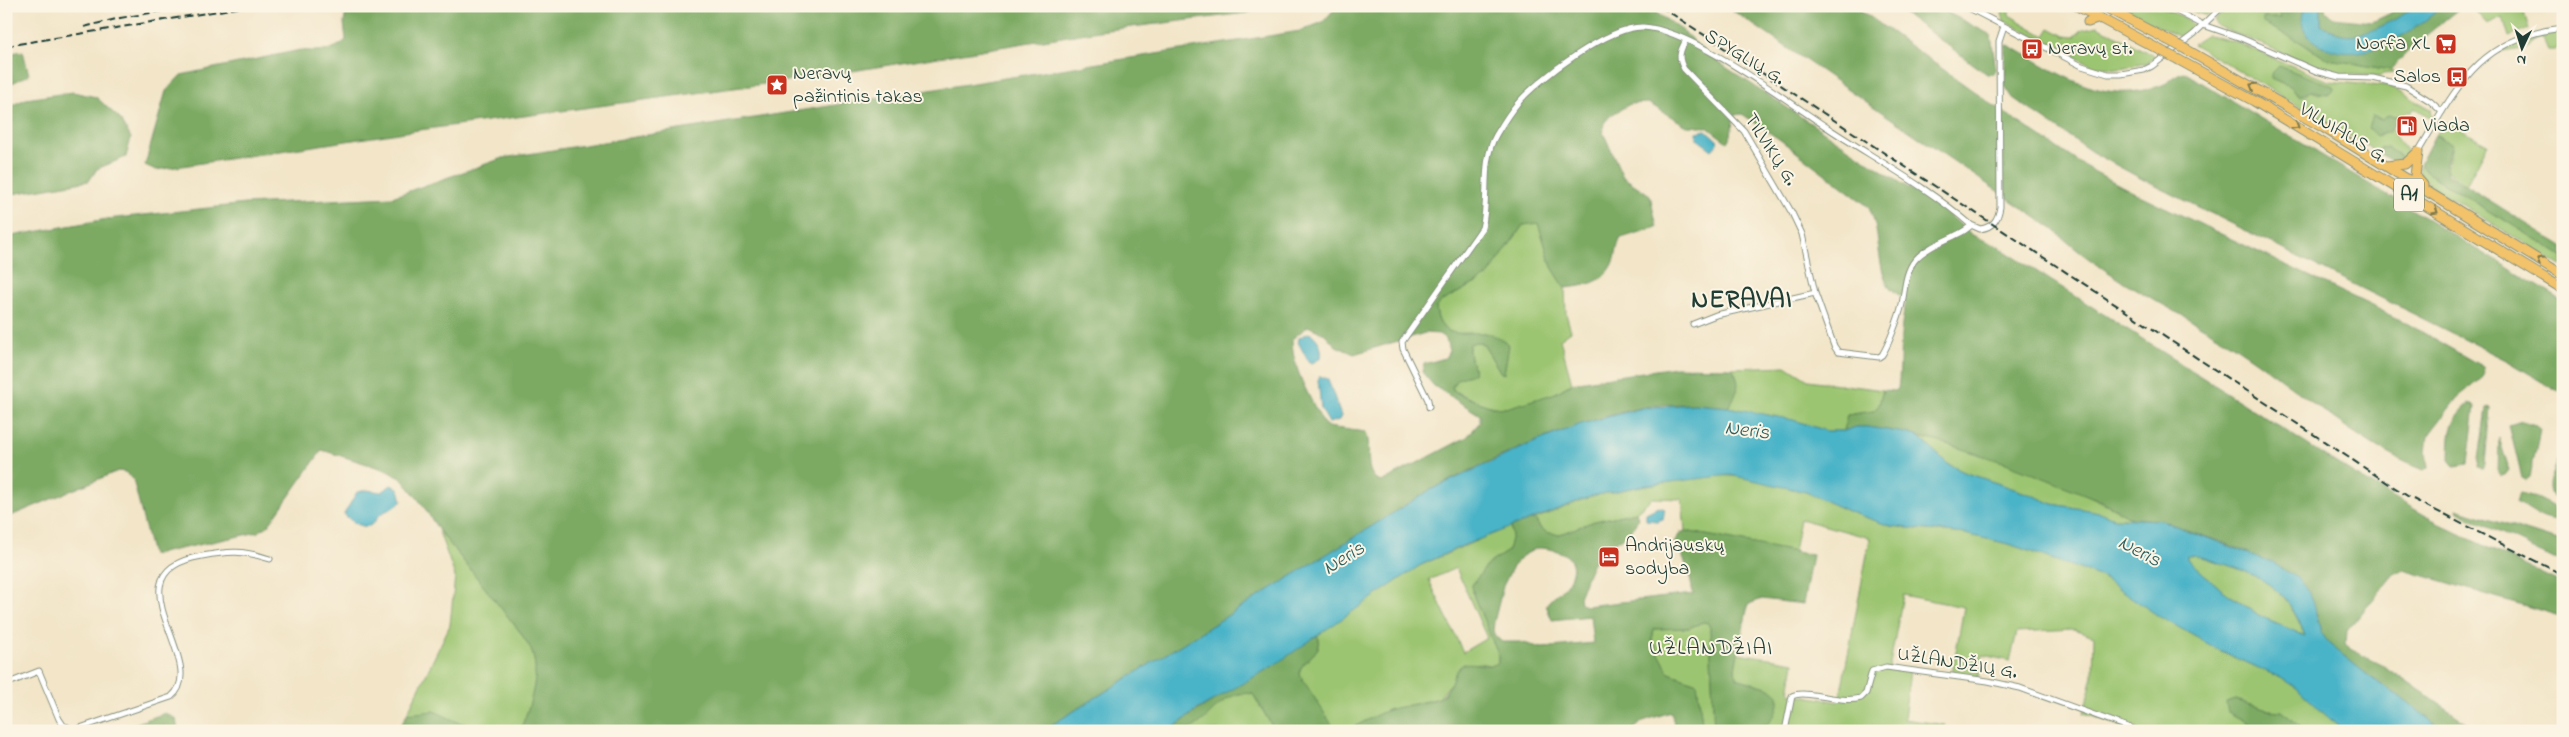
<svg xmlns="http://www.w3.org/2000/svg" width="2569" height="737" font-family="'Indie Flower',sans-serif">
<rect width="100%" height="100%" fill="#fcf5e5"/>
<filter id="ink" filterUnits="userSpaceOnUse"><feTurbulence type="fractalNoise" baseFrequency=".02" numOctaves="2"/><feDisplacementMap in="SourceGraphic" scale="10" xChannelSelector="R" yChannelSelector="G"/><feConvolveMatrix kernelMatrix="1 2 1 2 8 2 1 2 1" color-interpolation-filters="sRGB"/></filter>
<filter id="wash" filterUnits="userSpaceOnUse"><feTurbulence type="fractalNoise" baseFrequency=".0096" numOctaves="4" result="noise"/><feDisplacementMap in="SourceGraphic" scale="20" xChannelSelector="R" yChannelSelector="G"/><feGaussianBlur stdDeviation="1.12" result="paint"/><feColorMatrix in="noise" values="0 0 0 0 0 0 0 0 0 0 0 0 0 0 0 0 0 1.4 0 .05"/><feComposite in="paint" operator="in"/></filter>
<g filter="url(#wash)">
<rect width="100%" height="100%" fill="#f2e5c8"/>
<!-- green -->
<path fill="#9cc571" stroke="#5e8152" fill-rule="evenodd" d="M2004,6H2009V15L2045,36L2050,28L2065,36L2074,37L2083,29L2098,26L2156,57L2146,63L2121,69L2093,66L2004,21L2002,13Z
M2115,6H2160L2187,20L2194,26L2182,38Z
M2176,6H2219L2207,16Z
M2228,6H2276L2281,18H2264L2324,58L2390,70L2394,73L2382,74L2381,76L2340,74L2327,71L2217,26L2214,21Z
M2471,6H2522L2529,29L2509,37L2503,17L2487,24Z
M2563,32V44L2555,50H2548L2543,39L2539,38L2528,47L2498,52C2519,39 2539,36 2563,32Z
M2207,35L2233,41L2328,81L2391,87L2431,109L2432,119L2414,107L2412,111H2406L2400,117L2396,116L2382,120L2377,117L2379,135L2393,129C2393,141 2409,146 2407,158L2402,162L2380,148L2379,153L2193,44ZM2271,78L2312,80L2333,86L2320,94L2311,91L2307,95H2299L2289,86Z
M2447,122L2488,144L2466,185L2445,170L2453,146L2439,136L2435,135L2442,124Z
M2420,164L2426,172L2563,256V267L2422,180L2419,177Z
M1538,223L1552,267L1565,288L1566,314L1571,331L1560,339L1572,383C1551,397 1516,414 1490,406C1478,403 1466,396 1454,391L1452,387L1469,356V344L1476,342L1483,344L1501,373L1485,333C1461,335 1438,338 1436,307L1442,301L1487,277L1523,225Z
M1786,366L1808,380L1883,390L1879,405L1874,411L1847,415L1844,431H1827L1793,420L1728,407C1737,394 1742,382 1732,368Z
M1919,437C1986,452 2073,484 2132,518H2114L2099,512L2053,504L2029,494L1964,472L1948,464Z
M1714,475L1744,477L1806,492L1848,511L1890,526L1965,534L2009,544L2102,577L2160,617L2221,651L2281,678L2298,689L2343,731H2304L2282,711L2267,710L2236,700L2228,712L2263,731H2128V729L2084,713L2093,675L2094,636L2073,629L2017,632L2010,661L1983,655L1979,677L1952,673L1964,607L1903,595L1889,669L1910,671L1904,719L1945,725L1944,731H1724L1727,726L1755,730L1770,688L1736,678L1735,668L1738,653L1794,662L1789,693L1839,702L1870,538L1800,519L1794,552L1685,531L1682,499L1652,498L1636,512L1595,521L1560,534L1548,533L1540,528L1535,519L1592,496L1646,485Z
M1510,526L1512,535L1508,551L1488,564L1472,585L1474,597L1498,654V663L1493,666L1479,663L1457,670L1452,682L1439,698L1388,710L1346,731L1334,730L1299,674C1301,658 1327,652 1317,635L1419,566ZM1456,568L1487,638L1463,652L1429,580Z
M438,529L521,633C524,639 529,644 531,650C542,674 529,708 520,731H477L466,724L407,714L450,625L455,576Z
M2187,554C2199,554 2210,560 2221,563C2267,577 2287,591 2305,636L2260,616L2221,589L2187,559Z
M1703,622L1708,623L1710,628L1714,731H1703L1697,683L1669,673L1652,640L1654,629L1689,628Z
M1243,692L1253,694L1275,731H1187L1233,694Z"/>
<!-- forest -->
<path fill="#7daa63" stroke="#4e744c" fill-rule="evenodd" d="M347,6H1268L1247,13L1099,31L809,78L412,131L156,170L145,165L166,91L181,75L300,50C317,52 333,52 346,40L344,23Z
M1337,6H1646L1682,30L1709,56L1951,216L1970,234L1997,246L2355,475L2447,528L2563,584V617L2404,570L2394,574L2347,631L2346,643L2350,649L2382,665L2479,731H2443L2408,702L2374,680L2329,644L2321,632L2316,612L2276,565L2232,546L2160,520L2132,518L2102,501L2006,463L1943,443L1905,433L1868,427H1856L1844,431L1847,415L1874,411L1879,405L1883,390L1895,391L1898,389C1902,360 1898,332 1906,303C1901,295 1891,291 1887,283C1876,260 1881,232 1869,207L1779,139L1742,114L1734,115L1731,135L1727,142L1707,127L1687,126L1648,103L1630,104L1611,115L1604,123L1603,132L1623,177L1650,195L1657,227L1621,238C1616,246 1617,256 1613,264C1603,284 1584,286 1565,288L1552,267L1538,223L1523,225L1487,277L1442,301L1436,307C1439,342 1461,331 1484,333C1494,334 1502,339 1509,345L1504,374L1501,373L1483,344L1476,342L1470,344C1465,355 1476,364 1473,374L1457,379L1452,387L1454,392L1491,407L1506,408L1556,393L1572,383L1675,367L1732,368C1742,383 1738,393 1728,407C1700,404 1669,402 1640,408C1567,424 1497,457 1430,490L1042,731H520C529,708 542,674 531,650C529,644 524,639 521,633L438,529L422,504L401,478L383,469L322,450L268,526L258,532L152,555L133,479L125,472L118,471L6,518V237L107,219L245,204L392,197L503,158L1300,31L1323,22ZM1308,326L1325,334L1336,346L1354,354L1425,333L1439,334L1446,339L1449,351L1445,358L1424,364L1422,372L1434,386L1480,415V422L1467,437L1381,482C1361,473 1373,448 1366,432L1328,427L1323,423C1310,397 1292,369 1292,339Z
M1726,6H1855L1990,103L2084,166L2131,191L2401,320L2483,367L2484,373L2479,380L2457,398L2428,436L2426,451L2428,467L2424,470C2357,445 2295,385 2234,346C2173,307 2105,279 2053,229Z
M1900,6H1935L1991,35L1996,70L1993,74H1987L1898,9Z
M2276,6H2305C2298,29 2307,38 2327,48L2421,23L2443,6H2462L2413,46L2390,70L2324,58L2304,44L2263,23V18H2281Z
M2321,6H2326L2325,10L2333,18L2372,22L2389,14L2399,6H2416C2389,24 2350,50 2321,24Z
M2008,45C2049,67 2090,99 2139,91C2148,89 2161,87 2168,82C2174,78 2177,73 2184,72L2563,301V394L2508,361L2142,179L2092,152L2013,98L2005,86V46Z
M23,51L29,75L6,86V54Z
M2279,66L2333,86L2334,90L2328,94L2311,91L2301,96L2289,86L2271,78V74Z
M73,92L96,97L121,120L131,138L126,157L97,169L89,181L6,195V108L26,99Z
M2389,115L2400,117L2389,132L2376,136L2368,128L2372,116L2382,120Z
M2435,135L2453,144L2445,164L2447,174L2563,246V256L2426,172L2420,164Z
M2387,147L2398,154L2402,162L2394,163L2379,153L2380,148Z
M2469,404L2475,406L2468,464L2454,466L2449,460C2450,434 2448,422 2469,404Z
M2490,407L2485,464L2483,468L2478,467L2486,408Z
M2522,421L2536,425L2540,430L2530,477L2526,480L2522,478L2509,425Z
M2563,437L2561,495L2556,498L2552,497C2543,482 2557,468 2560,453C2562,448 2562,442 2563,437Z
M2499,438L2509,470L2505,475L2501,476L2498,473Z
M2520,493C2534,495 2554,505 2563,516L2562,520C2545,523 2529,510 2516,502Z
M2457,509L2563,543V564L2458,512Z
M1636,512L1638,517C1632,540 1612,539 1599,554C1589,565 1585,584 1579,597L1580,603L1585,606L1693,594C1690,574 1686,559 1674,543L1680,533L1685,531L1812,555L1803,604L1762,599L1749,604L1747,610L1735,668L1736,678L1770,688L1778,695C1779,704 1777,712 1772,719C1758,736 1747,729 1727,726L1724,731H1714L1710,628L1708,623L1703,622L1689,628L1654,629L1652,640L1669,673L1697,683L1703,731H1676L1671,712L1643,721L1632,731H1485L1476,728L1470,731H1346C1361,724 1376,714 1391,709C1400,707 1435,700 1440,698C1452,690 1452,669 1464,664C1475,661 1488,669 1498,663V654L1474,597L1472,585L1488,564L1508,551L1512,535L1510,526L1535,519L1540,528L1548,533L1560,534L1595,521ZM1537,548C1554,548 1581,554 1570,578C1565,590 1553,595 1546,605L1552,620L1590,616L1593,643L1542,648L1520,642H1502L1495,636L1493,631L1494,622L1503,586L1512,568L1522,556Z
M1317,635C1327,652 1301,658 1299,674L1336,731H1275L1253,694C1223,688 1212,720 1188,730C1183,732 1174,731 1169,731C1216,695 1269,668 1317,635Z
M2236,700L2267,710L2282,711L2304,731H2263L2228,712L2226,703Z
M434,711L477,731H398L407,714Z
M165,713L176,719L178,731H115Z"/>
<!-- water -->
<path fill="#49b3c7" stroke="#34787e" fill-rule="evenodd" d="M2305,6H2321V24C2345,45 2375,31 2399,17C2404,14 2410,8 2416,6C2423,4 2435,6 2443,6C2410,34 2356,73 2313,40C2301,30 2300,21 2305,6Z
M1706,130L1719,142L1712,150L1697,139V132Z
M1308,333C1318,335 1323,349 1321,358L1312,363L1308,361L1298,342L1299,338Z
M1320,376L1328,379L1341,416L1339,420L1329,423L1321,409L1318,380Z
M1694,404L1728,407L1793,420L1827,431H1844L1856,427H1868L1905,433L1919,437L1948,464L1964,472L2029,494L2053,504L2099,512L2114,518L2160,520L2271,562L2296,577L2310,593L2321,632L2329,644L2374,680L2408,702L2443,731H2343L2298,689L2281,678L2221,651L2160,617L2102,577L2009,544L1965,534L1890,526L1848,511L1806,492L1730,475L1646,485L1592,496L1462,546L1419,566L1273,666L1198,709L1169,731H1042L1430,490L1535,442L1581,424L1642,408ZM2187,555C2198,554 2210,560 2221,563C2264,576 2290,592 2305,636L2260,616L2221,589L2187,559Z
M391,485L399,489L402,501C396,507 388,510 382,513C377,516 376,522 371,525C363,530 349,520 344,514L357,492L367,490L382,492Z
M1658,507L1665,509L1663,519L1657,521L1646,520V513Z"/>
</g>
<g filter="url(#ink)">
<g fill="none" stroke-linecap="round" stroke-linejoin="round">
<!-- street casing -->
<g stroke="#88917e" stroke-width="7">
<path id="street" d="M1965,6L2082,66L2108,74H2121L2144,70L2152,66L2194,34L2223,6
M2167,6L2203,25L2241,38L2316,71L2339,77L2373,78L2406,86L2430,101L2442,112
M1686,40C1679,52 1678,58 1684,69L1744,131L1792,213L1802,234L1815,293L1834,346L1838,352L1879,357L1882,355C1889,344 1899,317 1902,304C1905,289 1905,272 1915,260C1929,243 1963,236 1971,225
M2418,152C2457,87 2479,37 2563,28
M1693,324L1716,315L1815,293
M1429,407L1428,400L1403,349L1402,342L1482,228C1490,198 1480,163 1496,135C1502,125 1509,113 1517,104C1539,78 1609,26 1643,27C1692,29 1788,102 1831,130C1877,160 1929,188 1971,225L1980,229C1994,227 1998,219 2000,207L1999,41L2004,26
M6,684L39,671L59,719L63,725L74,730L171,697C213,664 104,572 202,556C229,551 243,550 270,559
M1785,731L1792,696C1807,689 1839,704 1861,698L1866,693L1872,671L1886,667L1988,681L2020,688L2139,731"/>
</g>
<!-- highway casing -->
<g stroke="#88917e" stroke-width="11">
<path id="highway" d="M2077,6L2160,50
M2103,6L2166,39
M2088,22L2100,18
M2187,50L2324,128L2563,275
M2179,60L2254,101L2563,289
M2418,152L2415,176L2423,185
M2386,166L2405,164L2418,152"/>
</g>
<!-- street -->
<use href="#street" stroke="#fff" stroke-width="5"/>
<!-- highway -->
<use href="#highway" stroke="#f2c36a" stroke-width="9"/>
<!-- rail -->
<path stroke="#1f3d34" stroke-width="2" stroke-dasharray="8 4" stroke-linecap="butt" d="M1660,6L2409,497L2563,575
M84,27L120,18L192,6
M6,46L249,6"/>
<!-- highway-bridge casing -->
<g stroke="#88917e" stroke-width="11" stroke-linecap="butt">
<path id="highway-bridge" d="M2166,39L2187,50
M2160,50L2179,60"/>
</g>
<!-- highway-bridge -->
<use href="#highway-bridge" stroke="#f2c36a" stroke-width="9"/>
</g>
<!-- one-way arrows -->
<defs><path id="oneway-chevron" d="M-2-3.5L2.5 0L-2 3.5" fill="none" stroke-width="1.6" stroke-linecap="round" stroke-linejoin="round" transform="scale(1.25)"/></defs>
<g stroke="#7e794c">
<use href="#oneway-chevron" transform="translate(2253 86) rotate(-150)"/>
<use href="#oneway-chevron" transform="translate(2296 126) rotate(31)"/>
<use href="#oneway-chevron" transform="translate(2435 211) rotate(31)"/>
<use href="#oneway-chevron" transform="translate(2540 260) rotate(-148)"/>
</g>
</g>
<!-- icons -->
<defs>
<g id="supermarket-square" transform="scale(1.125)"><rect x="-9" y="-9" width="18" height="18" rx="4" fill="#c8321e" stroke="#fcf5e5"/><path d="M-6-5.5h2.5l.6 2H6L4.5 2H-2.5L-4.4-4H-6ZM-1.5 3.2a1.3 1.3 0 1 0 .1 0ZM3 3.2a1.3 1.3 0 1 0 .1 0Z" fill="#fff"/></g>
<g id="bus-square" transform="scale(1.125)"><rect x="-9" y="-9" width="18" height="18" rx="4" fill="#c8321e" stroke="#fcf5e5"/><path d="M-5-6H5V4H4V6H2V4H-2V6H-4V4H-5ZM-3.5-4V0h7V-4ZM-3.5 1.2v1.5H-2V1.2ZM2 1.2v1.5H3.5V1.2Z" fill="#fff"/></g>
<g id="sight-square" transform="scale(1.125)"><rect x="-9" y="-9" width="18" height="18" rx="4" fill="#c8321e" stroke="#fcf5e5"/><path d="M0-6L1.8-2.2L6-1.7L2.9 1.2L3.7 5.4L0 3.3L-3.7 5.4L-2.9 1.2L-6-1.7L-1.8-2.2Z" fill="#fff"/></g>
<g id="fuel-square" transform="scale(1.125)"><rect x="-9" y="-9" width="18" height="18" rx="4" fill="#c8321e" stroke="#fcf5e5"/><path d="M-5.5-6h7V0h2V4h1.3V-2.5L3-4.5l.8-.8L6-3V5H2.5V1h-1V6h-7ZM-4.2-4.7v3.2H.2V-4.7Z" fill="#fff"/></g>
<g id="hotel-square" transform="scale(1.125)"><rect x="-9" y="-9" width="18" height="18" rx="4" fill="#c8321e" stroke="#fcf5e5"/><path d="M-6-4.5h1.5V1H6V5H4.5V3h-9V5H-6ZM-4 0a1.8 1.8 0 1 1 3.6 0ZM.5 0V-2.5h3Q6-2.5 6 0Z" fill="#fff"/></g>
</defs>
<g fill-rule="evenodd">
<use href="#supermarket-square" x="2446" y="44"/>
<use href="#bus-square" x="2032" y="49"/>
<use href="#bus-square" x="2457" y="77"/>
<use href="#sight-square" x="777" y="85"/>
<use href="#fuel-square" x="2407" y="126"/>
<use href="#hotel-square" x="1609" y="557"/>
</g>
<g text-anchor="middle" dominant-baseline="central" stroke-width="4" stroke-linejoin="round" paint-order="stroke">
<!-- shield labels -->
<rect fill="#fcf5e5" stroke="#617469" stroke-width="1" x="2394" y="178.5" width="30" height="33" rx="4"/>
<g font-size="19" font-weight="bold" fill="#1f3d34">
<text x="2409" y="195">A1</text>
</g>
<!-- poi labels -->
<g font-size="20" fill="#1f3d34" stroke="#fcf5e5" text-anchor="start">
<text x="2430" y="44" text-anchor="end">Norfa XL</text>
<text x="2048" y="49">Neravų st.</text>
<text x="793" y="74">Neravų<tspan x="793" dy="23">pažintinis takas</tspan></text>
<text x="2441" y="77" text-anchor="end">Salos</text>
<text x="2423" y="126">Viada</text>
<text x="1625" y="546">Andrijauskų<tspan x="1625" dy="23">sodyba</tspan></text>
</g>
<!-- street labels -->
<g font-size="20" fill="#1f3d34" stroke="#fcf5e5">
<text transform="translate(1744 58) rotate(31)">SPYGLIŲ G.</text>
<text transform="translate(2343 134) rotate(31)">VILNIAUS G.</text>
<text transform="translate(1770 150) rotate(57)">TILVIKŲ G.</text>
<text transform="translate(1957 664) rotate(9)">UŽLANDŽIŲ G.</text>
</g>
<!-- water labels -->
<g font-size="21" font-style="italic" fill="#2c6060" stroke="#fcf5e5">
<text transform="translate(1747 431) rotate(7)">Neris</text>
<text transform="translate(2139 552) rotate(28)">Neris</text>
<text transform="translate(1344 559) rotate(-32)">Neris</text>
</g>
<!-- quarter labels -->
<g font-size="22" letter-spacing="1" fill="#1f3d34" stroke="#fcf5e5">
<text x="1711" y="649">UŽLANDŽIAI</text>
</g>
<!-- district labels -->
<g font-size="25" font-weight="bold" letter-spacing="1" fill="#1f3d34" stroke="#fcf5e5">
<text x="1742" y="301">NERAVAI</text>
</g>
</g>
<!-- margin -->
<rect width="2569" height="737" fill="none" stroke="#fcf5e5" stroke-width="25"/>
<!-- north arrow -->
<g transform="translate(2522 48) rotate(184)" stroke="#fcf5e5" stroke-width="4" paint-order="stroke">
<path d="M0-4L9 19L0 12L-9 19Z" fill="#1f3d34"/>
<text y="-8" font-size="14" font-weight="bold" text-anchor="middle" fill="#1f3d34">N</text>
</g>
</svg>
